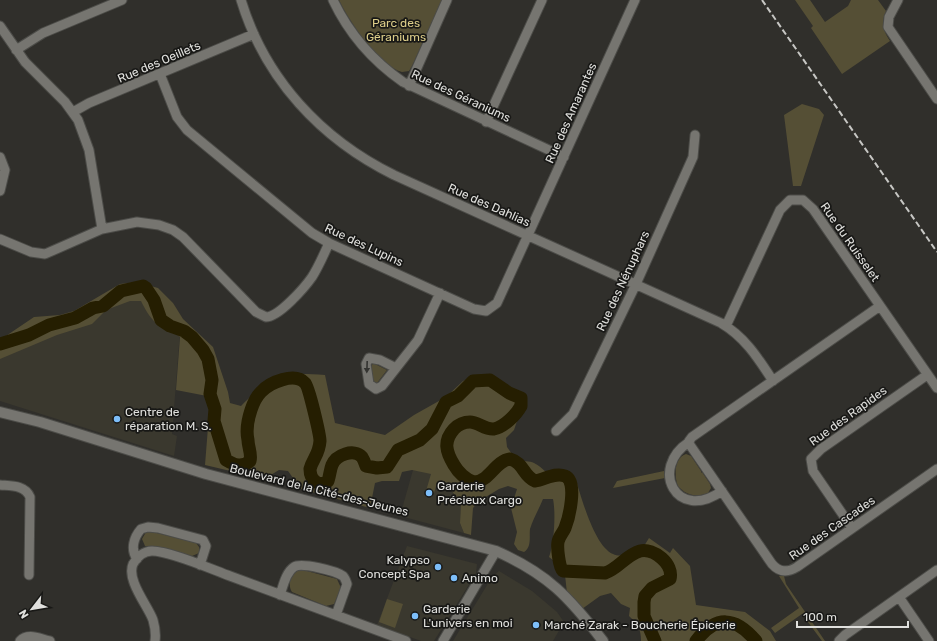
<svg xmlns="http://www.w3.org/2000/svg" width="937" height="641" font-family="Rubik,sans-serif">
<rect width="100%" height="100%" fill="#302f2b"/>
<!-- built -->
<path fill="#3a382e" d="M128,290L180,332L172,434L177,436L174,456L0,401V347Z
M423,459L444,481L461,503L460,523L464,533L400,516L413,470L420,471Z
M407,546L477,564L476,573L434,641H421L377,625Z
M499,571L532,591L557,612L564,622L553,641H453L492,577Z"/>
<!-- green -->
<path fill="#554f35" d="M339,0H442L412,66L409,71L402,72C379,66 349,21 339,0Z
M795,0H810L825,22L848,6L851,0H878L886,11C881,23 883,30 890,41L842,74L811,28L813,26Z
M802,104L819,109L824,115L801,186H793L784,115Z
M136,282L158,288L173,303L183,319L213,347L228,392L230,403L241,406C274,374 278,372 325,375L335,423L385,435L414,415L446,397L463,381L477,375L487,374L496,377L504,385L521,395L525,403V407L519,415L514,430L506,438L507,447L517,461C522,461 530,461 534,463C548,470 545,479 563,472L575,477C581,496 594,546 613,554C621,558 633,553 641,551L649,538L670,553L673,548L690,566L696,605L745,612L770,631L776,641H641C641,629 638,624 629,616L630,608L621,604L611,593L600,596L582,609L567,593L565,575L558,564L549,557C554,545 556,513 553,499H543C539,509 533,519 530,529C529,536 532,547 524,552L518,550L514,544L517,532L511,508L517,489L508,486L499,489L479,501L473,508L471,535L464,533L460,523L461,503L444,481L437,483L434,493L426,491L431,474L412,470L402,472L399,481H382L375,483L370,508L301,489L288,471L279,470L264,479L205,465L210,402L207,396L176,390L180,337C174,331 167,331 160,326C151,320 146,311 141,301H130L106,310L92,324L57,335L0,359V340L34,317L60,315L74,311L120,284Z
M373,363L387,370L377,383L373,381L371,367Z
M686,454L691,456L701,471V473L702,472L710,484L711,488L708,493C696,498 686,495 678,486C674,476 674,458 686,454Z
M664,471L665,478L613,488L617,481Z
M146,532H153L196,543L199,547V553L192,556L165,548L145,546L142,539Z
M298,570H303L337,579L341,588L334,604L326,606L292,592C287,584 291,575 298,570Z
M779,576H784L786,584L825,641H822L802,614L775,633L771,628L799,608Z
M387,599L403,604L395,628L379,622Z"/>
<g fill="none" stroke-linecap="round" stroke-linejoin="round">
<!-- river -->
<path stroke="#251e01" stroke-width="13" d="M0,344L29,335L49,325L75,318L93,308L103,306L121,291L143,286L146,288L154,300L161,320L170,326L184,331L192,337L203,350L208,359L212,380L210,394L215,409L214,421L226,460C234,465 242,468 250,461C252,454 248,447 248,440C246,431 248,419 251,410C253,404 257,396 261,392C270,382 295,372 305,383C309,387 320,435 320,441C319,455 313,458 310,469C310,480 319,488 328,481C330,475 330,470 332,465C336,455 354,448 362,457C364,460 365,463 366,466L377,468L387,467L398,450L420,440L432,429L446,402L458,396L473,381L490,380L509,393L521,398V406C516,415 504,427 494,429C485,430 478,422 470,422C464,422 458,425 454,429C443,441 446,452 454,465C458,472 466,480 474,482C489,482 495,461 510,459C524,463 523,476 535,481C544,480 555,472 565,476C578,481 569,518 565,528C563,533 559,536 558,542C557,548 559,567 563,571L605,573C618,569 626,555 640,551C654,548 674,564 670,579L652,588L645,596L644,602V616L655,641
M696,641C716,615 735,616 756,641"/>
<!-- street casing -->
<g stroke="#4c4c48" stroke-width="11">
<path id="street" d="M241,0C265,79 321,139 394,175L721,323C745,337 758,358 773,381
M333,0C349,34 373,61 403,82L564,157
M898,0L889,17L888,27L937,99
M0,26L25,62L65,102L78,120L89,150L102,229
M16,50L43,33L122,0
M160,74L177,117L187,130L312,233L329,243L474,309L486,311L497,303L635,0
M409,86L447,0
M73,112L89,103L254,34
M486,122L542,0
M0,157L5,170L0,191
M0,239L31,252L45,254L102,229L137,222L159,225L173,230L183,237L256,312L266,317C279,317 305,287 312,277C319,266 324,254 329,243
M880,306L692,437L689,441L690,445L772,564C779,572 787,573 797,567L937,469
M726,326L780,210L790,200H803L813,209L937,388
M396,368L380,360L369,358L366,364L369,384L376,389L382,386L418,340L440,293
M556,431L573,414L636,284L693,157L695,135
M689,442C649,468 676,523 722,491
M0,485C11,486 25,485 30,497L29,575
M852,528L813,471L811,459L821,449L927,375
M137,559C130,549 134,537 141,529L148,527L158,528L203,540L206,546L200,565
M280,595C283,586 286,572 294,567C301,562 336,571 343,576C345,578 346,581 347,584L336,615
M899,597L929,641
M20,641C28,632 40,639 50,641
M155,641C156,634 155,627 153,620C148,606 126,580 133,564C137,557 144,551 152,551C170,551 211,569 230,576C288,598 347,619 406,641
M443,641L496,551
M839,641L845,635L937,570"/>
</g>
<!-- secondary casing -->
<g stroke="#4c4c48" stroke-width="12">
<path id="secondary" d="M0,412L40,422L206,474L496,551C548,574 569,597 603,641"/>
</g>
<!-- street -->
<use href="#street" stroke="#767570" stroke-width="9"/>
<!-- secondary -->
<use href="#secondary" stroke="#767570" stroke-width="10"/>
<!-- rail -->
<path stroke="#c7c7c4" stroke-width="2" stroke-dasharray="6 3" stroke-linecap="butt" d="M762,0L937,252"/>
</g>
<!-- one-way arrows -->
<defs><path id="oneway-solid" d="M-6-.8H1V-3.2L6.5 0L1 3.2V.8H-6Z"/></defs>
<use fill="#343431" href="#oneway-solid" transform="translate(367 367) rotate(92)"/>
<!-- markers -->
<g fill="#7dbef9" stroke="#181816" stroke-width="1.5">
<circle cx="117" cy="419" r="4"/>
<circle cx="429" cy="493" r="4"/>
<circle cx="438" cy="567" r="4"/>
<circle cx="454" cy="578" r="4"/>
<circle cx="415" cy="616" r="4"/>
<circle cx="536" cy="625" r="4"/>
</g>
<g text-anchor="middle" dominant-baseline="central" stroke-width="3.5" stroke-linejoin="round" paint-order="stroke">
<!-- park labels -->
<g font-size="12" fill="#dccd89" stroke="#181816">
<text x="396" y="23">Parc des<tspan x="396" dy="14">Géraniums</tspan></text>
</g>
<!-- street labels -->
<g font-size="12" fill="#e0e0dd" stroke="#181816">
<text transform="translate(159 62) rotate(-23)">Rue des Oeillets</text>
<text transform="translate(461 96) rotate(25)">Rue des Géraniums</text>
<text transform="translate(571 113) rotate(-66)">Rue des Amarantes</text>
<text transform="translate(489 205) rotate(24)">Rue des Dahlias</text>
<text transform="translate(850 242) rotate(55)">Rue du Ruisselet</text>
<text transform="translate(364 245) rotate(25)">Rue des Lupins</text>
<text transform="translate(623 281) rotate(-65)">Rue des Nénuphars</text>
<text transform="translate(848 416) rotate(-36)">Rue des Rapides</text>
<text transform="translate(319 490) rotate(14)">Boulevard de la Cité-des-Jeunes</text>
<text transform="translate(832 528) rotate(-35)">Rue des Cascades</text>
</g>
<!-- poi labels -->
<g font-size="12" fill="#e0e0dd" stroke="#181816" text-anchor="start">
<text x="125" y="412">Centre de<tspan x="125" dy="14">réparation M. S.</tspan></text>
<text x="437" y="486">Garderie<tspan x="437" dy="14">Précieux Cargo</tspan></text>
<text x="430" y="560" text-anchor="end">Kalypso<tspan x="430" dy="14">Concept Spa</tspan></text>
<text x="462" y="578">Animo</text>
<text x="423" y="609">Garderie<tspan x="423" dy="14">L'univers en moi</tspan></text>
<text x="544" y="625">Marché Zarak - Boucherie Épicerie</text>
</g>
</g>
<!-- north arrow -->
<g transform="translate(32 609) rotate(239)" stroke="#181816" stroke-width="3" paint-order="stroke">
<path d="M0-3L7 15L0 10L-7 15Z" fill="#e0e0dd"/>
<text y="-6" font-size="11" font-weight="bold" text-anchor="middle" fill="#e0e0dd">N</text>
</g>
<!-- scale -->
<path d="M797 621v6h111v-6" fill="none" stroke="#e0e0dd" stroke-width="2"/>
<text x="803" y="621" font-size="12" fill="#e0e0dd" stroke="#181816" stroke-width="3" paint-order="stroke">100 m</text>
</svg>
